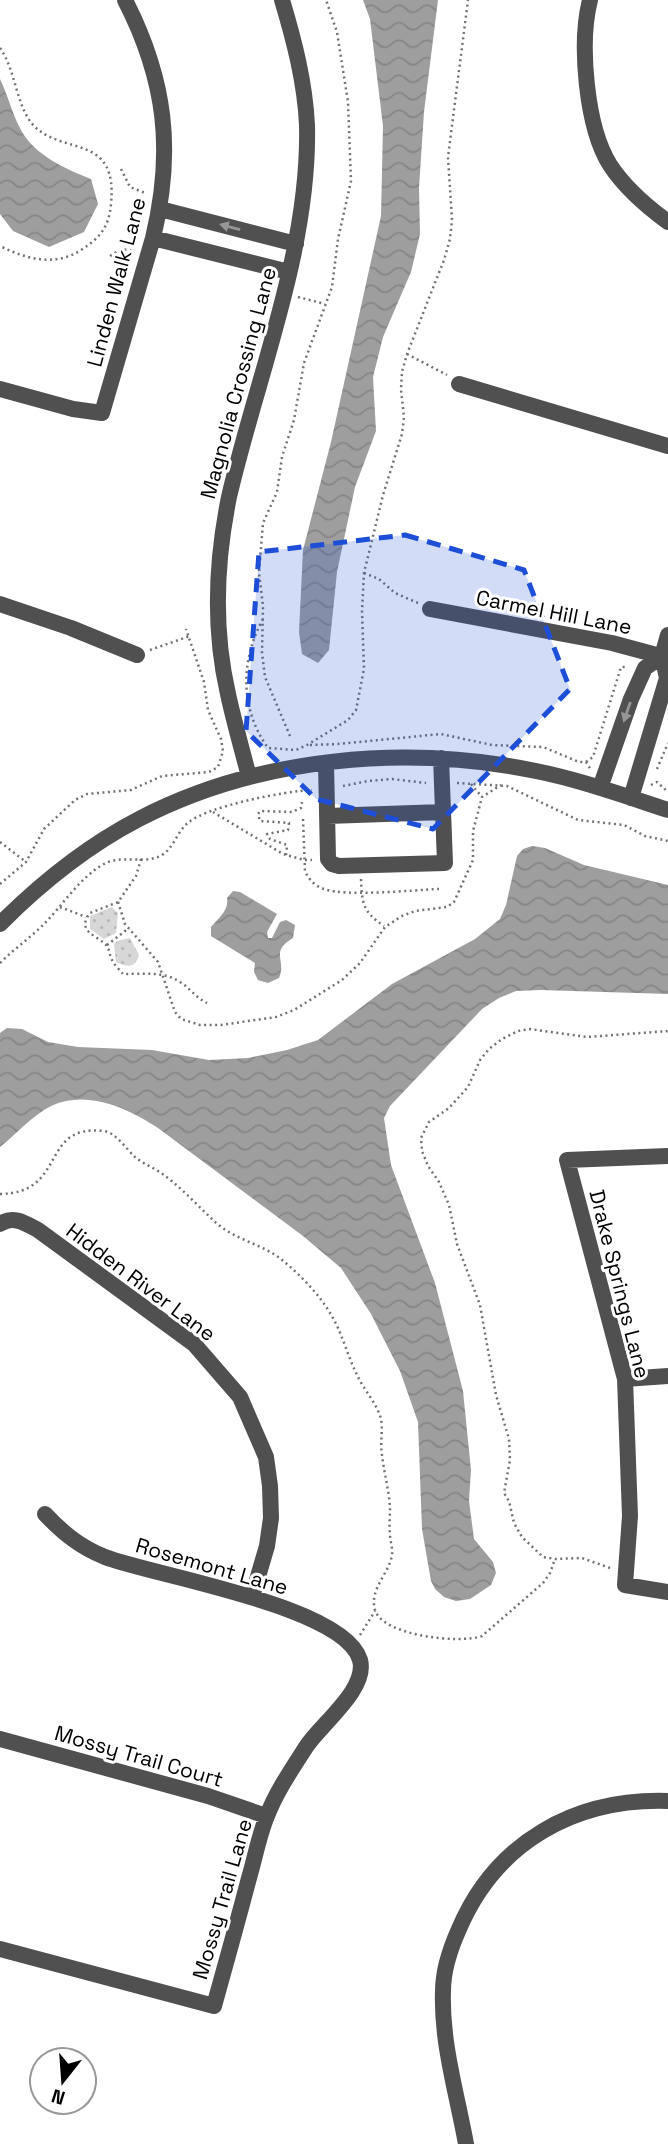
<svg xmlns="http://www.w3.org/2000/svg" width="668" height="2144" font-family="'Space Grotesk',sans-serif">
<defs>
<pattern id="park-dots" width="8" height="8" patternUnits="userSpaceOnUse" patternTransform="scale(1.75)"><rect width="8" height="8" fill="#d7d7d7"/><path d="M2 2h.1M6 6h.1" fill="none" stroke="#b7b7b7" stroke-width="1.8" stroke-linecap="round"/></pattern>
<pattern id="water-waves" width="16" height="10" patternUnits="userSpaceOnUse" patternTransform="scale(1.75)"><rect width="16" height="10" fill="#9e9e9e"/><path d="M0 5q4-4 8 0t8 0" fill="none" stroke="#868686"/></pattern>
</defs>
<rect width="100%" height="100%" fill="#fff"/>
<!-- park -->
<path fill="url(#park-dots)" d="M112,907L118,913L116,933L104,939L90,929V916Z
M130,938L139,955C135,969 127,967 116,962L114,944L117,941Z"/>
<!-- water -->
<path fill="url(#water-waves)" d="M363,0H438L424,112L419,188L420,234L411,272L383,337L373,377L376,431L355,487L337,572L329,650L318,663L302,654L299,632L303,550L331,442L381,216L383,126L370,19Z
M0,79C8,95 12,114 21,130C34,155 66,169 91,179L98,204L84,232L49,247L13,231L0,214Z
M532,846L545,848L584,865L668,885V994L541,990L516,991L499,998L482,1009L390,1106L384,1118L391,1165L435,1283L463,1391L471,1470L469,1501L474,1539L493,1562L496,1573L491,1585L470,1599L456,1601L444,1597L435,1589L431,1581L422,1529L418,1422L400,1371L371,1314L341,1268L303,1236L158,1128C128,1108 87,1089 51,1106C33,1115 16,1134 0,1147V1033L7,1028L22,1029L48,1042L78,1047L152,1050L209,1060L248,1058L287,1050L318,1040L392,984L475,939L500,919L506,905L517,856L523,849Z
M233,891L240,892L277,914L267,932L268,938H272L280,922L286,920L295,925L293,938C269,952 287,960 279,978L268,983L258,980L254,972L255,963L211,936V927C219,917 229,911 227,898Z"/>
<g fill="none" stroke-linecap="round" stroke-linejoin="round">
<!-- path -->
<path stroke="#727272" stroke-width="2.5" stroke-dasharray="2 3.5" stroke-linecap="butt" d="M0,48C16,70 16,107 34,126C64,156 118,133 111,204C109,227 100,238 81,250C55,267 26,259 0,246
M121,169L130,187L145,193
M110,256L121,249L135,251
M298,297L325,304
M407,354L447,375
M364,573L379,579L395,593L418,603
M263,619C240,661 240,709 268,748L296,750L307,745L348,720L356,710L364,669L362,611L364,573L383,495L402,434L404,417L401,390L402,372L407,354L444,260L450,239L452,220L448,157L468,0
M150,650L190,636
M290,736L265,677L262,653L263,606L259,573L263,523L277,492L282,457L294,420L304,363L332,287L338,239L351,181L348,102L337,32L326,0
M310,745L338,744L441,734L492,745L543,747L579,762H586L591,770
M586,762L593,757L621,667H628
M657,769L668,743
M457,783L507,786L578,820L624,825L645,836L668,841
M471,784L482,797
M651,785L657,782L668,792
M343,786L368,781L392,779L426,783
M213,812L283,854L304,860H312
M303,819L305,871C309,880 315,886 324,889C346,897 413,890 439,889
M0,842L26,862
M286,855L287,845L270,839L267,834L288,830L289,823L260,821L258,814L260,811L292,812L301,808L302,802
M141,859L136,876L118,902L90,913C76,931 96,935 105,944C110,948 109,955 112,960C114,965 120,970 123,974C142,974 164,971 180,982C190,988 196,998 207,1003
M361,879C362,904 363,912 384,926
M0,884L26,862L44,829L75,800L87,794L131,790L162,776L209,772L218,767L223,751L221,739L208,710L204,682L186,629
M118,902L125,924L158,962L175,1012L181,1019L200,1025H221L276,1017L294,1010L342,980L360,963L385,927L402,916L415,911L447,907L454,902L473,860V831L482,797L501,785
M60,907L86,917
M107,945L129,928
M0,963C14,949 30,938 44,924C63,905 80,877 104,864C122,854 145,865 162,855C174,848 177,831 189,822C209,806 285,791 312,790
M0,1194C68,1193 39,1124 103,1131C116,1132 126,1149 135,1157C142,1163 150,1166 158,1171C178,1184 195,1203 213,1220C232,1239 260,1243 281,1259C304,1278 326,1301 338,1328C345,1344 350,1361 358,1377C365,1391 377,1404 381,1419C383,1431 380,1443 382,1455C384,1473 389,1490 390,1508C390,1516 389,1525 390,1534C390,1541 393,1548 392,1555C389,1574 369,1589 375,1610C383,1636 460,1644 482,1636L543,1583L550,1573L555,1559
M610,1568L582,1558L555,1559L543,1557L522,1537L514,1523L509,1501L504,1493L510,1460L509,1439L496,1395L480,1305L457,1244L449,1205L439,1182L428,1166L422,1151L421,1138L429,1122L449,1108L468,1087L480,1060L489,1049L502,1039L518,1031L530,1029L587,1037L668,1031
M360,1635L375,1611"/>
<!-- minor -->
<path stroke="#505050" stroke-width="16" d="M590,0C579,43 586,127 610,165C625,188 646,206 668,222
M160,209L296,244
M153,238L289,272
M459,384L668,446
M0,389L73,409L102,413L153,238C174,151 166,80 125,0
M0,604L71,628L137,655
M430,609L612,643L668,658
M326,763L328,859L332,864L339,866L445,863L441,758
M249,777C242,749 234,722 228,694C213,629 216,561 229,497C257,376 310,250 307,125C305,82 294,40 282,0
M600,788L631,699L645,668L662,656
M631,798L667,678L662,656L668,635
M327,816L443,812
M0,924C41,883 87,846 139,819C259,757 405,744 536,771C581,780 625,796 668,810
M668,1156L567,1160L625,1379L630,1516L625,1585L668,1592
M0,1224C13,1215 25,1223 38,1230L194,1344L240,1397L266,1457L270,1486L271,1518L267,1546L252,1597
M625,1379L668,1376
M0,1739L208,1796L266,1816
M0,1949L214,2006C226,1963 238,1920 249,1878C255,1858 259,1835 267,1816C276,1792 292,1769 306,1747C321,1724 368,1689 360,1660C345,1606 155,1576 105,1557C80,1547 63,1533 45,1514
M466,2144C457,2094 441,2042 443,1991C443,1969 450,1949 459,1929C496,1842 575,1798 668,1801"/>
</g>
<!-- one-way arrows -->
<defs><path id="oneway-solid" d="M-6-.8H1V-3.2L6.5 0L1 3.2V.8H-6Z" transform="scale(1.75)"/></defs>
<g fill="#969696">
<use href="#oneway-solid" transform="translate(230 227) rotate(-165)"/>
<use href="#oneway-solid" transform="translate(627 712) rotate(109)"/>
</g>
<!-- marked area -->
<path fill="#1d4ed8" fill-opacity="0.2" stroke="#1d4ed8" stroke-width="5" stroke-dasharray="14 9" stroke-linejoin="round" d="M405,535L524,570L570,689L433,829L316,799L246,731L259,552Z"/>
<g text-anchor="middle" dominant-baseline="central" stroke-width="6" stroke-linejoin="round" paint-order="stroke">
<!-- street labels -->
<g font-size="21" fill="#000" stroke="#fff">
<text transform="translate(116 282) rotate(-75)">Linden Walk Lane</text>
<text transform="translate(238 383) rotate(-75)">Magnolia Crossing Lane</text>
<text transform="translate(554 612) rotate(11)">Carmel Hill Lane</text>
<text transform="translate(141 1282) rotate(37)">Hidden River Lane</text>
<text transform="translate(620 1284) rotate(76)">Drake Springs Lane</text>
<text transform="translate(212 1566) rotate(16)">Rosemont Lane</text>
<text transform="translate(139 1756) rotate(16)">Mossy Trail Court</text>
<text transform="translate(222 1899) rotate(-74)">Mossy Trail Lane</text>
</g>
</g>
<!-- north arrow -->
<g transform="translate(63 2081) rotate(197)"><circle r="33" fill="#ffffff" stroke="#999999" stroke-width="2"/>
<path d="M0-5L12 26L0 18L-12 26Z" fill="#000000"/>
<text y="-10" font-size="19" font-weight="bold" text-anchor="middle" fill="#000000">N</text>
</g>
</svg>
